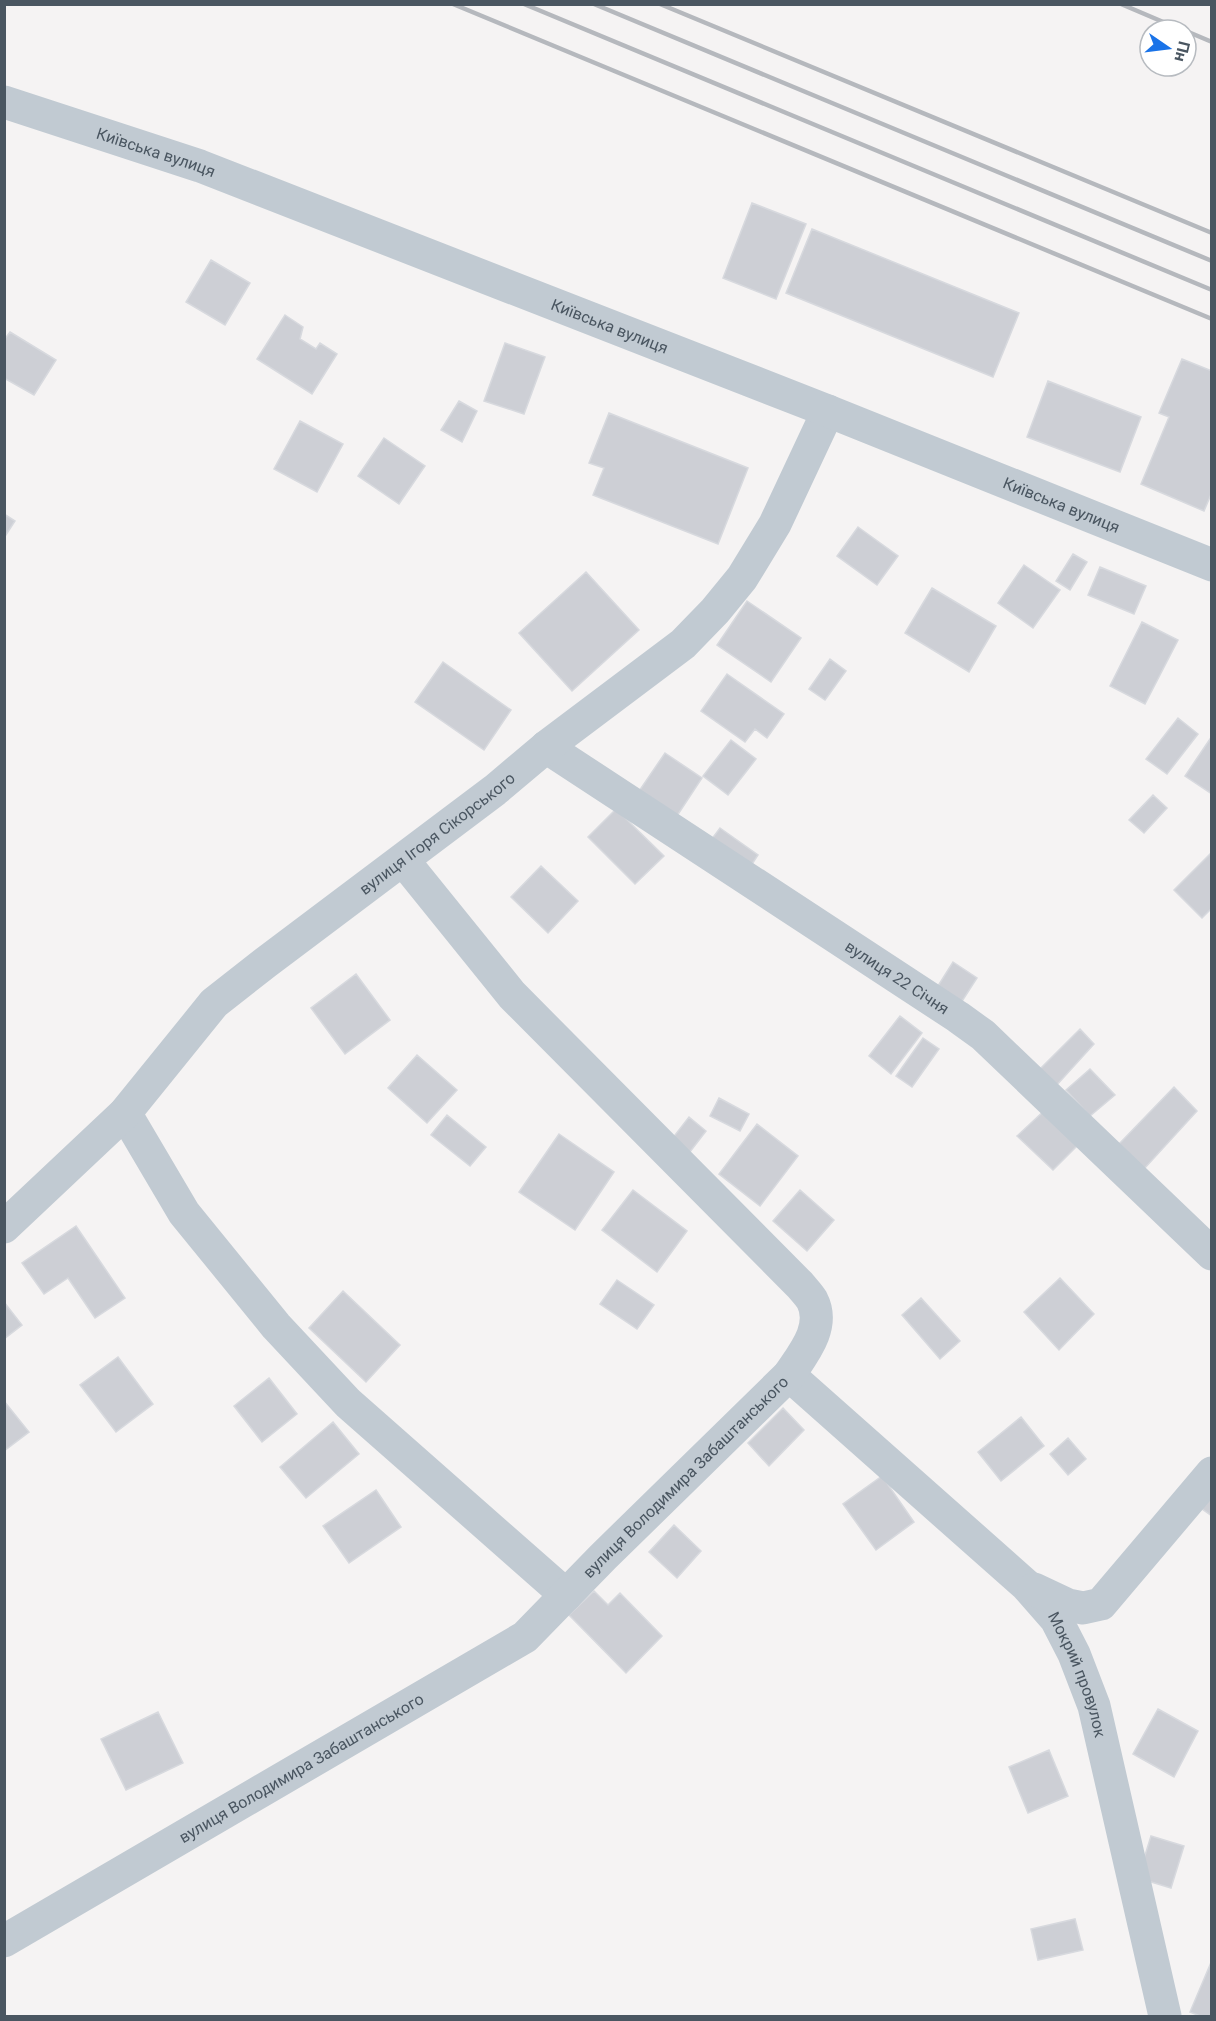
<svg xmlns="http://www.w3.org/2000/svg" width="1216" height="2021" font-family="Roboto,sans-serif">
<rect width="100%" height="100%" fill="#f5f3f3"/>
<!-- building -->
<path fill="#cdcfd5" stroke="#d7d9de" stroke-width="1.5" d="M752,203L806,224L776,299L723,278Z
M812,229L1019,313L993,377L786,293Z
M211,260L250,283L225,325L186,302Z
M285,315L303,327L300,339L316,349L320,343L337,354L312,394L257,359Z
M10,332L56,360L34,395L4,378V340Z
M505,343L545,357L524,414L484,401Z
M1182,359L1212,371V492L1204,511L1141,484L1169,417L1159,413Z
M1048,381L1141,417L1120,472L1027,437Z
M459,401L477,411L462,442L441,430Z
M609,413L748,468L718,544L593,495L604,468L589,463Z
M300,421L343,444L317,492L274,469Z
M384,438L425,466L399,504L358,476Z
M4,514L15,521L4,538Z
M858,527L898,556L877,585L837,556Z
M1073,554L1087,562L1070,590L1056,581Z
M1024,565L1060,590L1033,628L998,603Z
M1100,567L1146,586L1134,614L1088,595Z
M586,572L639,630L572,691L519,633Z
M932,588L996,626L969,672L905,633Z
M747,601L801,638L771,682L717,645Z
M1142,622L1178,640L1145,704L1110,686Z
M830,659L846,671L825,700L809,689Z
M443,662L511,710L484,750L415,702Z
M727,674L784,714L767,738L755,729L745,742L701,711Z
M1178,718L1198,734L1167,774L1146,759Z
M1212,736V794L1185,776Z
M731,740L756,759L728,795L703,776Z
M665,753L702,778L673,822L635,797Z
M1153,795L1167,808L1144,833L1129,820Z
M616,809L664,856L635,884L588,837Z
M720,828L758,855L747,872L708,844Z
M1212,852V908L1202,918L1174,890Z
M541,866L578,901L548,933L511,897Z
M953,962L977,978L959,1006L936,989Z
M356,974L390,1020L345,1054L311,1008Z
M900,1016L922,1033L891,1074L869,1056Z
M1080,1029L1094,1044L1055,1087L1037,1072Z
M923,1038L939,1049L912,1087L896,1076Z
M417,1055L457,1090L427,1123L388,1088Z
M1090,1069L1115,1095L1090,1116L1066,1090Z
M1174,1087L1197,1111L1144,1169L1119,1144Z
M719,1098L749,1114L740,1131L710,1116Z
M1046,1109L1081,1142L1053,1170L1017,1136Z
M447,1115L486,1147L470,1166L431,1135Z
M689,1117L706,1131L686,1157L668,1144Z
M757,1124L798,1156L760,1206L719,1174Z
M559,1134L614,1172L575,1230L519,1192Z
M633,1190L687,1231L657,1272L602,1230Z
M800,1190L834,1220L807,1251L773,1221Z
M76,1226L125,1298L95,1318L68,1278L44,1294L22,1263Z
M1060,1278L1094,1314L1059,1350L1024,1312Z
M617,1280L654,1305L637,1329L600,1304Z
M343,1291L400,1345L366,1382L309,1328Z
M921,1298L960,1341L940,1359L902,1315Z
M4,1302L22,1325L4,1339Z
M118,1357L153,1404L116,1432L80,1385Z
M269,1378L297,1414L262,1442L234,1406Z
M4,1401L29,1432L4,1451Z
M783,1408L804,1430L769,1466L748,1443Z
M1021,1417L1044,1446L1001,1481L978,1452Z
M333,1422L359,1454L306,1498L280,1467Z
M1068,1438L1086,1459L1068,1475L1050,1454Z
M882,1476L914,1522L876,1550L843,1504Z
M1212,1481V1516L1195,1504Z
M376,1490L401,1527L349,1563L323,1526Z
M674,1525L701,1551L677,1578L649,1552Z
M594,1591L608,1605L620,1593L662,1636L626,1673L569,1615Z
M1158,1709L1198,1731L1174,1777L1133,1754Z
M158,1712L183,1763L126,1790L101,1739Z
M1049,1750L1068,1796L1028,1813L1009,1767Z
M1151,1836L1184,1846L1171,1888L1138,1878Z
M1075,1919L1083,1950L1038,1960L1031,1929Z
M1212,1960V2016H1200L1190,2012Z"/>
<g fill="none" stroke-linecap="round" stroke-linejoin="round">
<!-- minor -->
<g stroke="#c1cad2" stroke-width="33">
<path id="s1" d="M546,747L958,1017L983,1035L1212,1254"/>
<path d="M125,1113L184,1213L276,1326L348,1403L566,1595"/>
<path id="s2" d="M4,1227L125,1113L214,1003L265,963L495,790L546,747L683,644L715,611L742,578L775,524L828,411"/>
<path id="s3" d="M789,1375L1027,1586L1056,1619L1074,1654L1094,1706L1165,2016"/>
<path d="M1034,1589L1068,1605L1083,1608L1101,1604L1212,1473"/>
<path id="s4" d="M4,1941L525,1637L603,1557L789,1375C803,1354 826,1327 812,1300C809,1295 804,1290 800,1285L512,995L403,860"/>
</g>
<!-- tertiary -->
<path stroke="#c1cad2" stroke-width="33" id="s5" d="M4,102L200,166L828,411L1212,565"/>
<!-- rail -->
<path stroke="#b5b8bd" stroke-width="4.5" d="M453,4L1212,319
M524,4L1212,290
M594,4L1212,261
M660,4L1212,233
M1121,4L1182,30
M1186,31L1212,42"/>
</g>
<g text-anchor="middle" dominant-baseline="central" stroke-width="5" stroke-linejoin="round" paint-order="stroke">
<!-- street labels -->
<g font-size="16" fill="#4a5661" stroke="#fff">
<text stroke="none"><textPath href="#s5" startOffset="160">Київська вулиця</textPath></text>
<text stroke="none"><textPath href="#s5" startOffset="646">Київська вулиця</textPath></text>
<text stroke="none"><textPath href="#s5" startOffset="1132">Київська вулиця</textPath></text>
<text stroke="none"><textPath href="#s2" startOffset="588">вулиця Ігоря Сікорського</textPath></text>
<text stroke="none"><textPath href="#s1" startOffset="420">вулиця 22 Січня</textPath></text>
<text stroke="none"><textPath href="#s4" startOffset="830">вулиця Володимира Забаштанського</textPath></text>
<text stroke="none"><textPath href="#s3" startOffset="422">Мокрий провулок</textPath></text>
<text stroke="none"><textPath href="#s4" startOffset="344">вулиця Володимира Забаштанського</textPath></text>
</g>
</g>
<!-- border -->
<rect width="1216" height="2021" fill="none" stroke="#4a5661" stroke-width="12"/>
<!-- north arrow -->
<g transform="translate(1168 48) rotate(104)"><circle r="28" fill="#ffffff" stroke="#b7bbc0" stroke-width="1.5"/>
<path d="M0-4.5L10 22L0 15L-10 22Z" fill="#1a73e8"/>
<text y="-9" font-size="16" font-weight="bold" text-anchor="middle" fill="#4a5661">Пн</text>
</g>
</svg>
